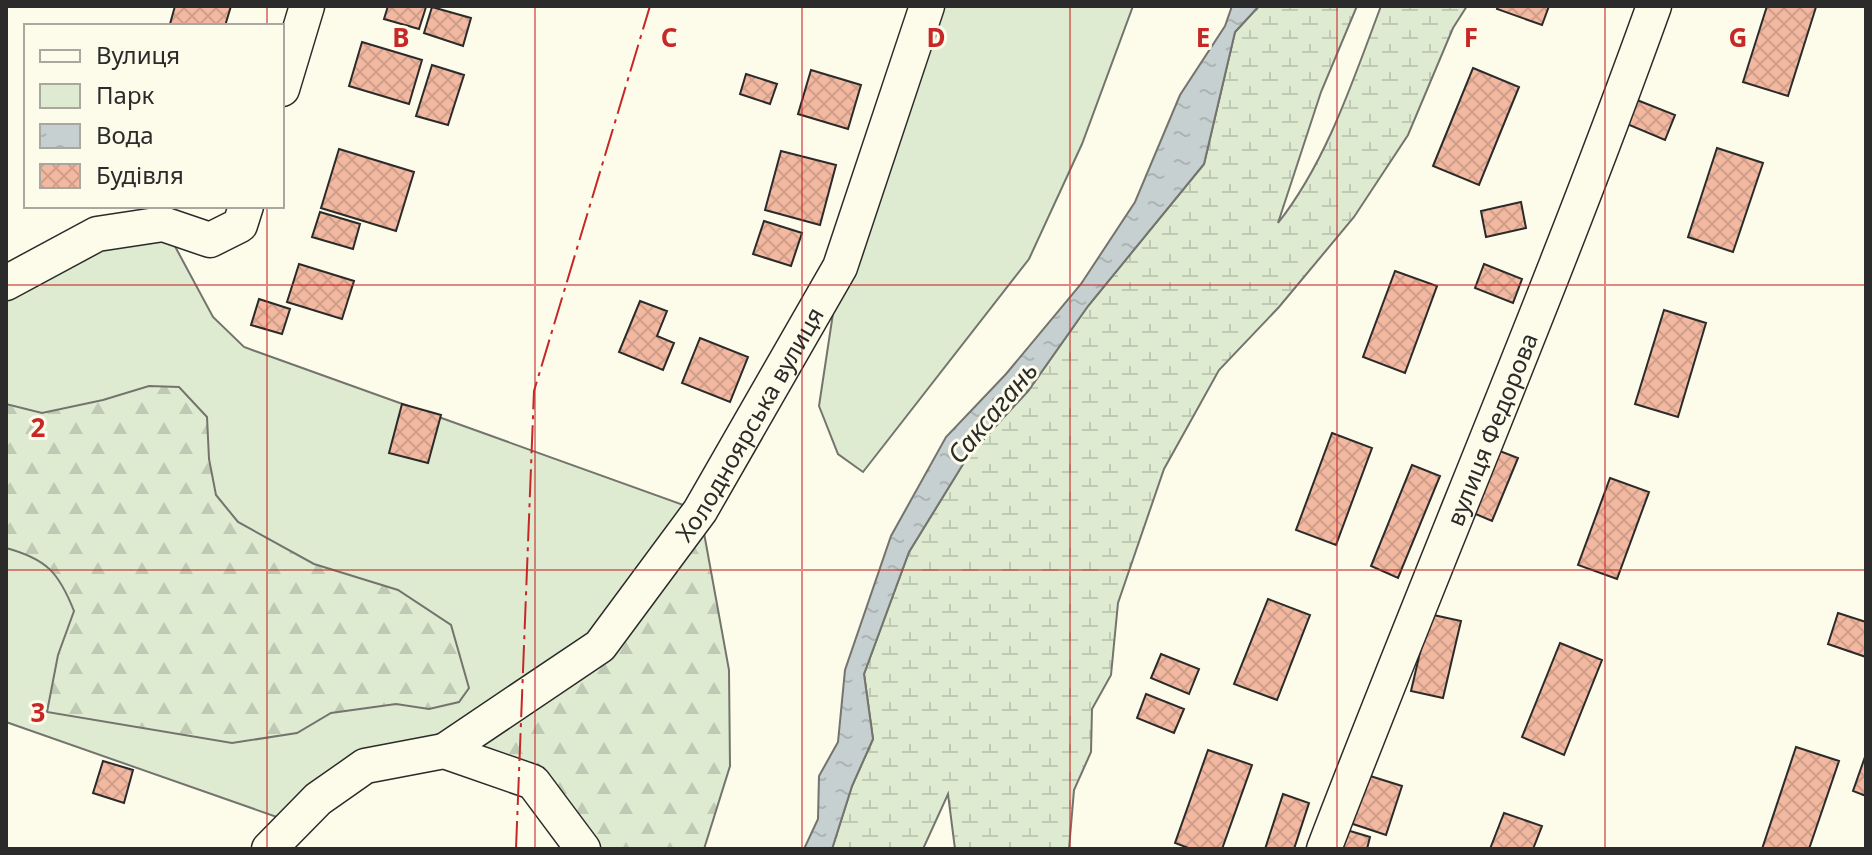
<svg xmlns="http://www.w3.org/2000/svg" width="1872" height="855" font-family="'Noto Sans',sans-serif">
<defs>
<pattern id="forest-firs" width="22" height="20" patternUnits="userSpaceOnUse" patternTransform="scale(2)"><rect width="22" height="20" fill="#deebd1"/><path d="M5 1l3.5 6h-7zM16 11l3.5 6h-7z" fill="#bfcab4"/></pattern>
<pattern id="wetland-marsh" width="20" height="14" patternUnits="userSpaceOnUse" patternTransform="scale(2)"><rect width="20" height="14" fill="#deebd1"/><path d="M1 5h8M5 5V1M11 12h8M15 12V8" fill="none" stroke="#bfcab4"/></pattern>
<pattern id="water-ripples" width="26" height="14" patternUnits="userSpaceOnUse" patternTransform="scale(2)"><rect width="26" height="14" fill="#c7d0d0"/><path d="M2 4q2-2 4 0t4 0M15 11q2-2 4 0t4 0" fill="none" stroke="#abb3b3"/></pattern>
<pattern id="building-cross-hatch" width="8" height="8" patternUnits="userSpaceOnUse" patternTransform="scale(2)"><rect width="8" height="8" fill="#f2b8a0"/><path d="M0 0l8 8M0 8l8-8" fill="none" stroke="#d09e8a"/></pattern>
</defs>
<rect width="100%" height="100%" fill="#fdfbea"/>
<!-- green -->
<path fill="#deebd1" stroke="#74746e" stroke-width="2" d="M927,6H1133L1082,144L1029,259L863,472L838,454L819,406L840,267Z
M163,224L213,317L244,347L700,511L600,646L444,751L365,766L294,823L6,722V283Z"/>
<!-- forest -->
<path fill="url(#forest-firs)" stroke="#74746e" stroke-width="2" d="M149,386L179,387L207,417L209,459L216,495L238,522L314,564L398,590L451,625L469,688L459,702L429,709L396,704L331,713L297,733L232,743L47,712L58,655L74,611C59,573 47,559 6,548V404L42,413L103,400Z
M700,511L729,670L730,766L704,849H583L533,783L444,751L600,646Z"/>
<!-- wetland -->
<path fill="url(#wetland-marsh)" stroke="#74746e" stroke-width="2" d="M1259,6H1357L1321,92L1278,223C1327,161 1353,80 1381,6H1467L1453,28L1408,135L1354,217L1279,307L1219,370L1164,469L1118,603L1111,675L1092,709L1091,752L1074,790L1069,849H955L948,794L923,849H832L852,786L873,739L864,674L909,552L968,456L1028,391L1088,306L1204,164L1235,32Z"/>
<!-- water -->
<path fill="url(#water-ripples)" stroke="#74746e" stroke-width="2" d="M1232,6H1259L1235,32L1204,164L1088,306L1028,391L968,456L909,552L864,674L873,739L852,786L832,849H804L818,819L819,776L838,742L845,670L891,536L946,437L1006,374L1081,284L1135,202L1180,95L1225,26Z"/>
<!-- building -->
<path fill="url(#building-cross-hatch)" stroke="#2b2b2b" stroke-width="2" d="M175,6H231L225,26L170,24Z
M388,6L426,7L419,29L384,19Z
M1498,6H1549L1542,25L1497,9Z
M1767,6L1816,7L1788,96L1743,82Z
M432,7L471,18L463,46L424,33Z
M362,42L422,60L409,104L349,86Z
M432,65L464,75L448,125L416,116Z
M1473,68L1519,87L1479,185L1433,166Z
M811,70L861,85L848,129L798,114Z
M746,74L777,84L770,104L740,94Z
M1637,100L1675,115L1665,140L1627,124Z
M1717,148L1763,163L1733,252L1688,237Z
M339,149L414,172L396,231L321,208Z
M781,151L836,165L820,225L765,210Z
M1521,202L1526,228L1486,237L1481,211Z
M320,212L360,224L353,249L312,237Z
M764,221L802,233L791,266L753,254Z
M299,264L354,281L342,319L287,302Z
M1484,264L1522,279L1513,303L1475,288Z
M1395,271L1437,286L1405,373L1363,357Z
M259,299L290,309L282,334L251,325Z
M640,301L667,311L657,336L674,343L663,370L619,352Z
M1664,310L1706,323L1678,417L1635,404Z
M700,338L748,357L730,402L682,383Z
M402,404L441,415L428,463L389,453Z
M1332,433L1372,448L1336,545L1296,530Z
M1492,448L1518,458L1492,521L1466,510Z
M1412,465L1440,476L1398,578L1371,566Z
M1610,478L1649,492L1617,579L1578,565Z
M1268,599L1310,615L1277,700L1234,684Z
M1838,613L1866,622V657L1828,644Z
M1429,614L1461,621L1443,698L1411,691Z
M1560,643L1602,660L1564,755L1522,737Z
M1161,654L1199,669L1189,694L1151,678Z
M1146,694L1184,709L1174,733L1137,718Z
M1796,747L1839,761L1809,849H1762Z
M1208,750L1252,765L1222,849H1191L1175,843Z
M1866,754V796L1853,791Z
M103,761L133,770L124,803L93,793Z
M1367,775L1402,786L1386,835L1350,823Z
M1283,794L1309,803L1294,849H1265Z
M1504,813L1542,826L1533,849H1490Z
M1340,828L1370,837L1367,849H1334Z"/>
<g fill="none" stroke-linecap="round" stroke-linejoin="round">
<!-- street casing -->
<g stroke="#2b2b2b" stroke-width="37">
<g id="street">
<path d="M282,89L307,6"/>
<path d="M6,283L97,234L163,224L210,240L240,225L246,206"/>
<path id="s1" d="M444,751L600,646L700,511L840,267L927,6"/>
<path d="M269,849L318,799L365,766L444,751L533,782L583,849"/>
<path id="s2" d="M1324,849C1432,567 1552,290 1654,6"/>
</g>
</g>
<!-- street -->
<use href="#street" stroke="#fdfbea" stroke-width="34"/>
<!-- power -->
<path stroke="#c62828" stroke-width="2" stroke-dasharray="28 6 4 6" stroke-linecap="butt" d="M516,849L534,391L650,6"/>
</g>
<!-- grid -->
<path fill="none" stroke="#c62828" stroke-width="2" stroke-opacity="0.55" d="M267,6V26M535,6V849M802,6V849M1070,6V849M1337,6V849M1605,6V849M267,206V849M6,285H1866M6,570H1866"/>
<g text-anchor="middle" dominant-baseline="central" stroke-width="6" stroke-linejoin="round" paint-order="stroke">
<!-- street labels -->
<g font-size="24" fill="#2b2b2b" stroke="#fdfbea">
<text stroke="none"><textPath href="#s1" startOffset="456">Холодноярська вулиця</textPath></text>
<text stroke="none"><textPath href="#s2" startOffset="452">вулиця Федорова</textPath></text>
</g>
<!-- water labels -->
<g font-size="26" font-style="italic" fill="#2b2b2b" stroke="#fdfbea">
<text transform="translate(992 412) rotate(-50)">Саксагань</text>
</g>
</g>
<g font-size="26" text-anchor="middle" font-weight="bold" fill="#c62828" stroke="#fdfbea" stroke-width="6" stroke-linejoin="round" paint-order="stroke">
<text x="401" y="47">B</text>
<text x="669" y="47">C</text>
<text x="936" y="47">D</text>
<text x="1203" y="47">E</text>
<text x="1471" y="47">F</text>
<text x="1738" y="47">G</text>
<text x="38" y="437">2</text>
<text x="38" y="722">3</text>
</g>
<!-- border -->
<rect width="1872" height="855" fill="none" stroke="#2b2b2b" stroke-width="16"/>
<!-- legend -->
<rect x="24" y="24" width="260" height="184" fill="#fdfbea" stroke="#a9a89e" stroke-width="2"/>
<rect x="40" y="50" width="40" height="12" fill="#fdfbea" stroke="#a9a89e" stroke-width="2"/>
<text x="96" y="64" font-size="24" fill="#2b2b2b">Вулиця</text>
<rect x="40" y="84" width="40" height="24" fill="#deebd1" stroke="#a9a89e" stroke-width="2"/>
<text x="96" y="104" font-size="24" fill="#2b2b2b">Парк</text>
<rect x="40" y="124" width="40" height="24" fill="url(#water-ripples)" stroke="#a9a89e" stroke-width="2"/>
<text x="96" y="144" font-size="24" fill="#2b2b2b">Вода</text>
<rect x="40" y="164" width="40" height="24" fill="url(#building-cross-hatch)" stroke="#a9a89e" stroke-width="2"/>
<text x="96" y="184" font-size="24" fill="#2b2b2b">Будівля</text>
</svg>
